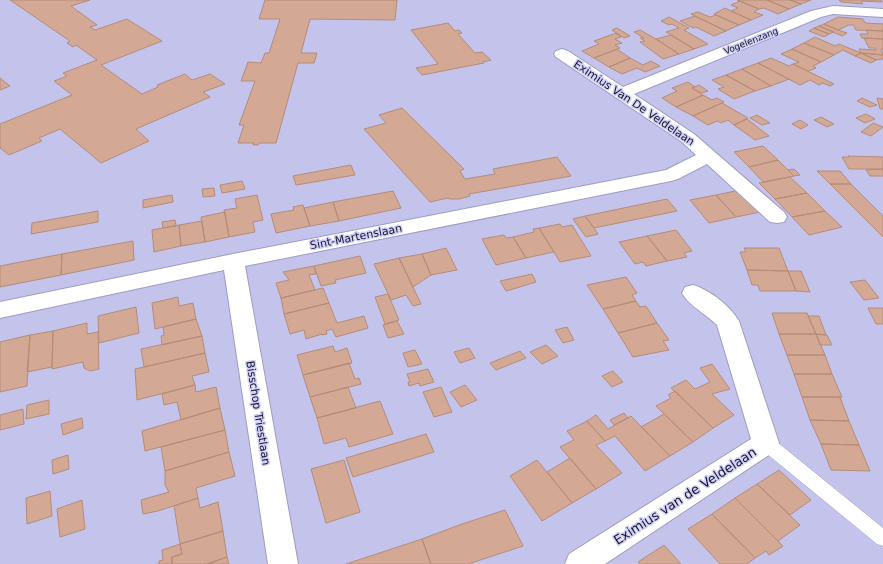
<svg xmlns="http://www.w3.org/2000/svg" width="883" height="564" font-family="'DejaVu Sans',sans-serif">
<rect width="100%" height="100%" fill="#c4c3ec"/>
<!-- building -->
<path fill="#d3a995" stroke="#b58c79" d="M10,0H90L71,6L97,25L90,27L95,30L127,19L162,41L101,65L142,94L158,87L157,85L185,74L192,80L210,74L225,84L203,92L210,97L136,129L149,141L101,163L60,129L39,138L42,141L9,155L0,148V124L72,95L54,81L67,76L63,73L97,60L76,45L73,47L67,43L70,41Z
M265,0H397L395,20L310,19L301,53H317L314,63H298L276,143H259L258,145H253L254,143H238L244,125H239L255,81H241L248,62L261,63L265,53H269L280,19H259Z
M737,0H767L789,9L778,14L764,8L759,9Z
M767,0H790L801,4L789,9Z
M790,0H811L801,4Z
M839,0H881L882,2L861,1L863,4L841,2Z
M740,1L759,9L754,12L763,15L751,20L731,11L738,8L731,5Z
M725,8L731,11L751,20L739,25L714,14Z
M698,12L710,17L716,15L739,25L726,31L691,14Z
M695,16L726,31L714,36L696,27L693,28L680,21Z
M669,17L689,28L684,30L708,44L694,49L666,32L679,28L672,24L669,25L661,21Z
M838,17L863,19L865,23L883,24V31L856,30L853,25H849L838,30L824,24Z
M448,23L455,31L459,30L462,33L458,34L475,53L482,52L491,60L483,62L484,63L422,75L416,68L438,64L411,30Z
M824,24L838,30L847,33L842,36L819,26Z
M819,26L834,32L829,34L814,28Z
M617,28L630,36L624,38L612,30Z
M814,28L829,34L824,37L809,31Z
M640,30L656,39L679,54L663,59L640,42L645,41L640,38H644L634,32Z
M866,30L883,31V39L862,38L860,34H868Z
M616,33L621,37L615,39L622,43L615,45L620,48L594,58L582,51L599,44L594,41Z
M671,35L694,49L679,54L656,39Z
M815,37L835,46L839,44L861,53L855,56L843,50L834,55L804,43Z
M864,38L883,39V49H881L883,55L861,53L859,49L876,50L875,48H869Z
M804,43L834,55L821,62L792,49Z
M617,49L630,58L609,67L594,58Z
M792,49L821,62L813,66L816,68L808,71L793,64L799,62L781,54Z
M861,53L883,55V59L876,60Z
M861,53L863,54L876,60L871,63L855,56Z
M630,58L643,65L651,61L660,66L645,72L637,68L622,74L609,67Z
M771,58L789,66L793,64L834,84L830,86L823,83L819,85L810,80L800,85L758,63Z
M758,63L789,79L771,86L742,69Z
M742,69L771,86L755,91L726,75Z
M726,75L755,91L734,99L718,89L724,87L712,80Z
M0,78L10,86L0,90Z
M688,82L695,87L692,88L703,95L676,107L662,98L677,91L672,88Z
M699,85L708,91L701,93L692,88Z
M703,95L712,100L717,98L724,102L693,116L676,107Z
M862,98L877,105L870,107L857,101Z
M877,98L883,99V109H880Z
M722,103L748,118L734,125L728,120L721,123L717,121L708,125L693,116Z
M402,108L464,169L460,171L465,179L495,174L493,169L557,157L571,176L469,194L470,196L459,199H449L448,198L430,202L364,129L386,123L379,115Z
M866,114L875,119L865,123L856,118Z
M757,115L770,123L762,125L750,118Z
M821,117L834,124L827,127L814,120Z
M747,119L769,136L755,140L734,125Z
M800,120L808,125L801,129L792,124Z
M873,123L883,127L871,136L861,132Z
M763,146L778,160L749,167L734,152Z
M848,156L883,157V169H849L842,157H849Z
M778,160L794,176L763,182L749,167Z
M351,165L355,175L296,185L293,176Z
M794,169L800,175L794,176L788,170Z
M883,169V176H870L866,170Z
M817,171H840L851,184H830Z
M790,177L807,193L775,199L759,183Z
M242,181L245,189L222,193L220,185Z
M830,184H851L883,216V237Z
M214,188L215,196L203,197L202,189Z
M740,190L760,212L736,217L716,195Z
M393,191L401,208L339,221L333,202Z
M807,193L825,211L792,217L775,199Z
M172,195L173,202L143,208V200Z
M257,195L263,220L253,222L255,232L229,237L224,210L237,208L235,199Z
M716,195L736,217L709,223L690,200Z
M667,199L677,211L594,228L585,216Z
M333,202L339,221L310,226L304,208Z
M303,205L310,226L276,233L271,214L294,210L293,207Z
M98,211V222L31,234L32,223Z
M825,211L842,227L809,235L792,217Z
M225,212L229,237L205,242L201,217Z
M585,216L594,228L598,234L586,237L573,219Z
M175,220L176,226L163,228L162,222Z
M202,221L205,242L181,246L179,225Z
M560,224L562,227L572,225L591,256L560,262L539,228Z
M179,225L181,246L154,252L152,230Z
M539,228L554,252L526,258L513,237L534,232L533,229Z
M676,230L692,251L684,253L687,257L667,261L647,236Z
M504,235L506,238L513,237L526,258L496,265L482,239Z
M647,236L667,261L646,266L643,262L635,264L619,242Z
M133,241L134,260L61,275L62,254Z
M446,248L457,270L431,275L422,254Z
M744,248H779L788,271L747,270L740,252H746Z
M62,254L61,275L0,287V266Z
M422,254L431,275L413,287L399,258Z
M360,256L366,273L335,280L336,283L321,286L314,266Z
M399,258L413,287L421,304L413,306L406,295L391,300L374,264Z
M314,266L316,274L309,275L315,290L281,298L276,283L289,280L283,272Z
M747,270L788,271L796,291H760L758,285H752Z
M788,271H801L810,292L796,291Z
M532,274L536,282L510,290L506,291L500,281Z
M626,277L637,293L632,295L636,301L603,309L587,285Z
M865,280L879,298L864,300L850,282Z
M323,288L329,303L284,314L281,298Z
M388,294L399,320L385,324L375,297Z
M178,297L179,306L193,303L196,319L155,329L152,303Z
M636,301L640,307L646,306L657,323L618,333L603,309Z
M329,303L337,323L364,316L368,328L336,337L332,329L326,331L327,334L322,335V334L306,339L304,330L290,334L284,314Z
M136,307L139,333L99,343L98,316Z
M868,308H883V324H876Z
M772,313H807L816,334H779Z
M808,316H819L826,335L816,334Z
M196,319L202,336L162,345L161,336L164,335L163,327Z
M397,321L404,334L388,338L383,325Z
M87,323V334L98,332L99,369L90,371L84,368L83,362L52,369L53,331Z
M657,323L669,340L663,341L669,350L633,357L618,333Z
M567,327L574,340L563,343L555,330Z
M53,331L52,367L27,372L30,335Z
M779,334H816L825,355H787Z
M816,334L827,335L832,345H820Z
M30,335L27,386L0,392V342Z
M202,336L205,353L144,367L141,349Z
M546,345L558,356L542,364L530,352Z
M333,346L335,352L347,348L352,363L303,375L297,355Z
M469,348L475,358L460,363L454,352Z
M415,350L422,364L408,367L403,353Z
M520,351L526,358L496,370L490,363Z
M205,353L209,372L192,376L195,385L137,400L135,369Z
M787,355H825L832,374H794Z
M349,363L355,379L359,378L361,384L310,397L303,375Z
M712,364L730,389L712,394L734,415L713,428L671,388L686,380L695,389L710,382L700,368Z
M428,369L434,382L420,386L419,383L409,386L408,382H410L407,374Z
M613,371L623,382L612,387L602,376Z
M794,374H832L842,397H802Z
M195,385L196,392L216,387L220,408L181,420L177,402L164,405L162,394Z
M465,385L477,400L461,407L450,392Z
M348,387L356,408L317,418L310,397Z
M441,387L452,412L434,417L423,392Z
M675,391L713,428L693,442L656,406L671,398L668,395Z
M802,397H840L849,421L810,420Z
M49,400V414L26,419L27,405Z
M380,401L393,434L349,447L346,438L324,444L317,418Z
M220,408L225,430L145,451L142,431Z
M23,409L24,424L0,430V415Z
M624,413L628,418L614,425L610,420Z
M664,414L693,442L670,456L641,427Z
M596,415L608,429L631,416L670,456L645,471L615,436L605,441L587,421Z
M82,418L83,428L63,435L61,424Z
M810,420L849,421L859,445L821,444Z
M587,421L605,441L596,445L622,473L596,489L560,447L574,440L567,431Z
M225,430L229,452L165,471L161,447Z
M426,434L434,452L353,477L346,458Z
M821,444L859,445L870,471L831,470Z
M229,452L235,476L196,488L198,498L158,511L143,514L141,500L169,492L165,485V471Z
M68,455L69,469L53,474L52,460Z
M570,458L596,489L572,503L547,472Z
M344,460L360,512L326,523L311,469Z
M537,460L572,503L542,521L510,476Z
M779,470L811,500L790,515L757,484Z
M757,484L800,525L778,541L735,498Z
M50,491L52,516L27,524L26,498Z
M198,498L200,508L218,502L223,531L180,544L174,506Z
M735,498L783,546L769,555L766,551L755,558L712,514Z
M82,500L85,529L60,537L57,509Z
M505,510L523,546L468,564H431L422,539L462,524Z
M712,514L755,558L747,564H720L688,529Z
M223,531L227,557L207,564H172V557L182,554L180,544Z
M422,539L431,564H346Z
M180,544L182,554L172,557V564H159V561L163,560L162,550Z
M664,545L681,564H640L638,562Z
M227,557L229,564H207Z"/>
<g fill="none" stroke-linecap="round" stroke-linejoin="round">
<!-- service casing -->
<g stroke="#9d9cc3" stroke-width="1">
<path id="service" d="M766,436L772,438L883,528V546L877,544L760,448L758,443L760,438Z"/>
</g>
<!-- minor casing -->
<g stroke="#9d9cc3" stroke-width="2">
<path id="minor" d="M833,6L883,9V17L833,14L821,17L634,94L694,134L784,212L787,217L784,222L777,223L770,222L707,164L678,179L671,181L245,266L298,564H268L224,270L0,318V302L233,254L666,170L696,155L682,142L556,57L554,54L556,51L562,49L568,51L623,87L811,11Z
M693,285C710,290 730,306 739,321L779,443L775,451L605,564H565L569,554L751,439L717,325C706,314 689,306 682,293L685,287Z"/>
</g>
<!-- service -->
<use href="#service" fill="#fff" fill-rule="evenodd"/>
<!-- minor -->
<use href="#minor" fill="#fff" fill-rule="evenodd"/>
</g>
<g text-anchor="middle" dominant-baseline="central" stroke-width="3" stroke-linejoin="round" paint-order="stroke">
<!-- far-street labels -->
<g font-size="9" fill="#161624" stroke="#d1d0fa">
<text transform="translate(751 41) rotate(-22)">Vogelenzang</text>
</g>
<!-- street labels -->
<g font-size="11" fill="#161624" stroke="#d1d0fa">
<text transform="translate(634 103) rotate(34)">Eximius Van De Veldelaan</text>
<text transform="translate(356 237) rotate(-11)">Sint-Martenslaan</text>
<text transform="translate(258 413) rotate(81)">Bisschop Triestlaan</text>
</g>
<!-- near-street labels -->
<g font-size="13" fill="#161624" stroke="#d1d0fa">
<text transform="translate(685 496) rotate(-33)">Eximius van de Veldelaan</text>
</g>
</g>
</svg>
